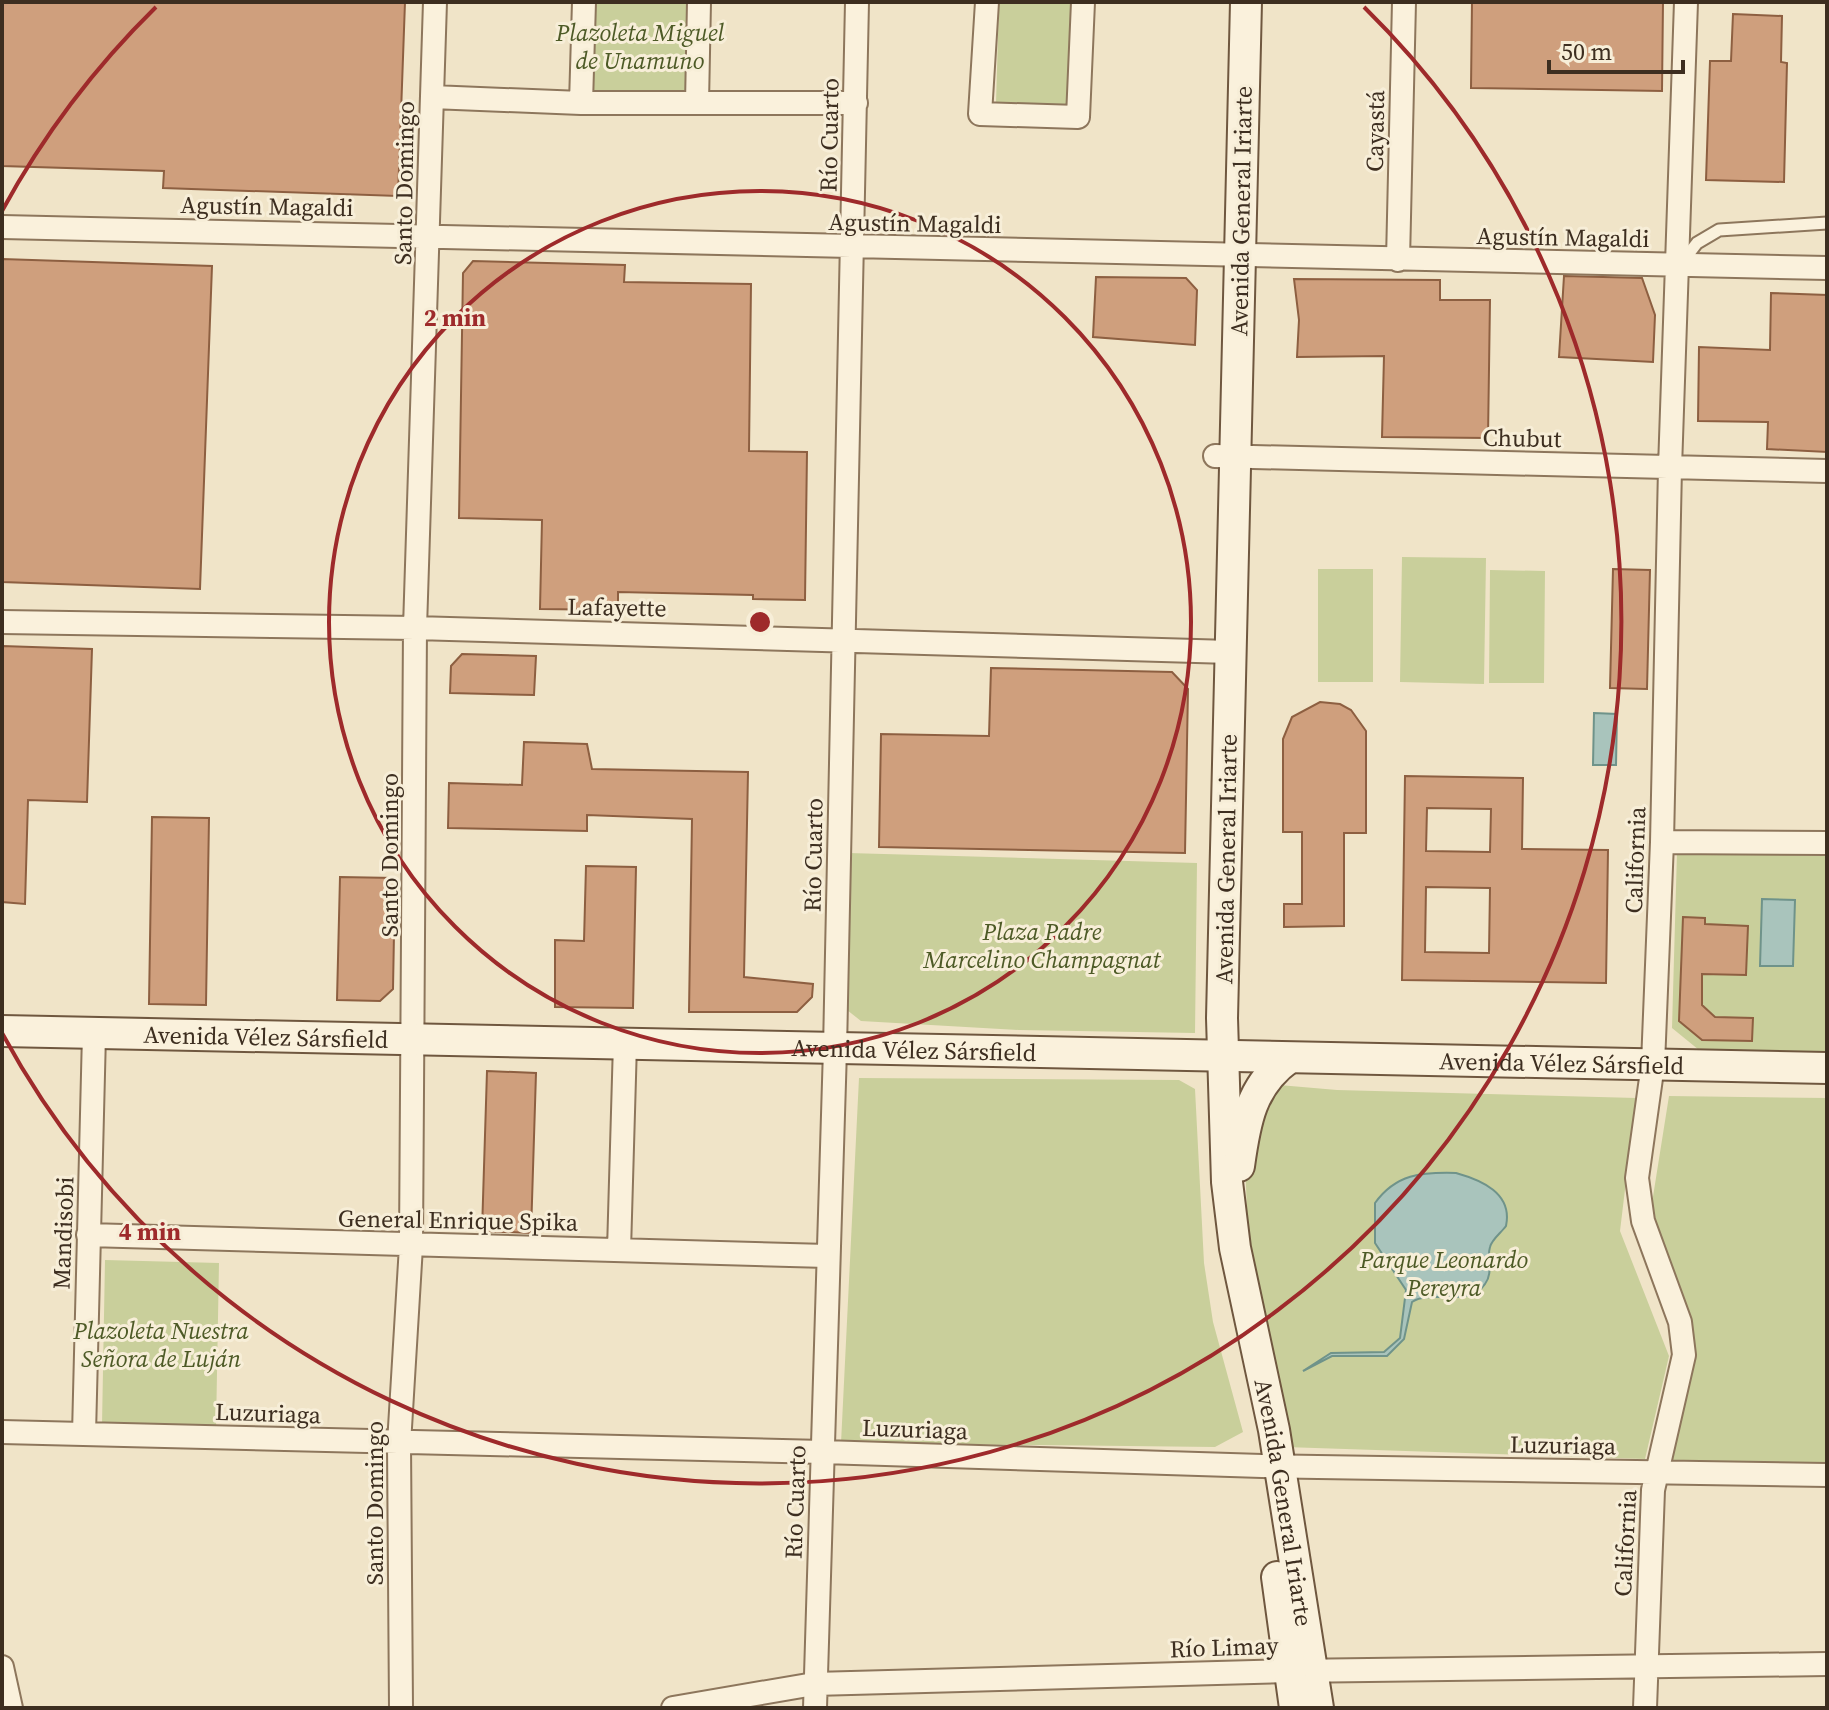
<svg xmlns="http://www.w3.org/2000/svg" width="1829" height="1710" font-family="'Source Serif 4',serif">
<rect width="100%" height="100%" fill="#f0e4c8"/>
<!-- green -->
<path fill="#c9cf9b" d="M592,2H690L688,92L589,90Z
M999,2H1073L1070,105L996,103Z
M1402,557L1486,558L1484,684L1400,682Z
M1318,569H1373V682H1318Z
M1490,570L1545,571L1544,683H1489Z
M1677,852L1827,856V1054L1699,1050L1672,1028Z
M848,853L1197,863L1195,1033L1019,1030L861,1021L847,1010Z
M859,1078L1179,1080L1195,1089L1204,1263L1213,1322L1243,1432L1215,1447L841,1443Z
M1279,1085L1337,1090L1636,1098L1620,1231L1669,1356L1645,1459L1285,1447L1249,1259L1245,1162L1256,1122Z
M1669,1096L1827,1098V1466L1668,1464L1695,1357L1648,1228Z
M105,1260L219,1263L216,1428L102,1426Z"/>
<!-- water -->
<path fill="#a9c4bc" stroke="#6f938a" stroke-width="2" d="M1594,713L1617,714L1616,765H1593Z
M1762,899L1795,900L1793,966H1760Z
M1456,1173C1481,1180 1513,1193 1506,1226C1501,1233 1492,1239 1490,1247C1486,1260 1494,1272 1485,1284C1469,1308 1432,1289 1412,1302L1404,1339L1387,1356H1332L1303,1371L1331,1353L1384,1352L1400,1338L1406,1290L1375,1243V1203C1396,1174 1421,1172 1456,1173Z"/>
<!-- building -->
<path fill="#cf9f7d" stroke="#8d5f41" stroke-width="2" fill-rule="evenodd" d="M2,2H405L398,196L163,188L164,171L2,166Z
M1472,2H1663L1662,91L1471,88Z
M1733,14L1782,16L1781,62L1787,63L1784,182L1706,180L1710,61H1731Z
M2,259L212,266L200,589L2,582Z
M473,261L625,265L624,282L751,284L749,451L807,452L805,600L753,599V595L618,592V610L540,609L542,520L459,518L463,273Z
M1564,276L1642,278L1655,315L1653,362L1559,357Z
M1096,277L1186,278L1197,290L1195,345L1093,337Z
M1294,279L1440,280V300H1490L1488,438L1382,437L1384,356L1297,357L1299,320Z
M1771,293L1827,295V452L1767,449L1768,422L1698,421L1699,347L1770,350Z
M1613,569L1650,570L1647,689L1610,688Z
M2,646L92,649L87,802L28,800L25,904L2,902Z
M462,654L536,656L534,695L450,693L451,666Z
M991,668L1172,672L1188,689L1185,853L879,847L881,734L989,736Z
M1320,702L1340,704L1351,710L1366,731V833H1344V926L1284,927V904H1302V832H1283V739L1292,717Z
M524,742L587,744L592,769L748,772L744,977L813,984L812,997L797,1012H689L692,819L587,815V831L448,828L449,783L522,785Z
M1405,776L1523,778L1522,849L1608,850L1606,983L1402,980ZM1427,808L1491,809L1490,852L1426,851ZM1426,887L1490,888L1489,953L1425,952Z
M152,817L209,818L206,1005L149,1004Z
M586,866L636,867L633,1008L555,1007V940L584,941Z
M340,877L395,878L393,989L380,1001L337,1000Z
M1683,917L1705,918V924L1748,926L1746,975L1702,974V1005L1715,1017L1753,1018L1752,1041L1702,1040L1679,1021Z
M487,1071L536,1073L531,1233L482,1231Z"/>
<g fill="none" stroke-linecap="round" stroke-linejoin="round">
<!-- lane casing -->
<g stroke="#8d765c" stroke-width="15">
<path id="lane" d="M1680,265L1697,243L1719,230L1827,223"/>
</g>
<!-- street casing -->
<g stroke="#8d765c" stroke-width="26">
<path id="street" d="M987,2L980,114L1078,117L1083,2
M432,97L581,103H856
M581,103L584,2
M697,103L699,2
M2,227L1827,268
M1398,260L1404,2
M1215,456L1827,471
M2,622L415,628L1230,652
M1662,842L1827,843
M88,1235L827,1256
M619,1250L625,1043
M2,1432L823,1452L1262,1466L1827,1475
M84,1434L94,1034
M2,1667L11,1708
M401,1708L399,1444L411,1246L415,628L435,2
M673,1708L814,1684L1290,1671L1827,1664
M815,1708L835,1049L857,2
M1645,1708L1653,1490L1684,1355L1680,1322L1643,1221L1637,1178L1653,1064L1662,842L1670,468L1686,2"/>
</g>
<!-- secondary casing -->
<g stroke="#6f573f" stroke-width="34">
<g id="secondary">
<path id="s1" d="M1246,2L1222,1018L1227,1182L1235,1248L1274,1430L1318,1708"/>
<path id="s2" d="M2,1031L1827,1068"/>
<path d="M1239,1166C1245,1122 1251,1085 1289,1058"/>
<path d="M1277,1577L1295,1708"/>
</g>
</g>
<!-- lane -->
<use href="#lane" stroke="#faf1dc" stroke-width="11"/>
<!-- street -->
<use href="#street" stroke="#faf1dc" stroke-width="22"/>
<!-- secondary -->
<use href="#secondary" stroke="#faf1dc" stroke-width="30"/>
</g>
<!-- distance rings -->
<g fill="none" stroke="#9e2a2b" stroke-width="4">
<circle cx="760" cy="622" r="431"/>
<path d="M2 211A862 862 0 0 1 156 7M1364 7A862 862 0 1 1 2 1033"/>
</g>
<g text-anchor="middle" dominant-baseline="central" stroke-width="6" stroke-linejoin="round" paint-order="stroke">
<!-- park labels -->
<g font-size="24" font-style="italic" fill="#4d5a26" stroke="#f7eed8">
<text x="640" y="32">Plazoleta Miguel<tspan x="640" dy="28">de Unamuno</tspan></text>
<text x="1042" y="931">Plaza Padre<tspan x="1042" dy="28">Marcelino Champagnat</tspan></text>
<text x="1444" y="1259">Parque Leonardo<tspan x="1444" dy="28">Pereyra</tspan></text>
<text x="161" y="1330">Plazoleta Nuestra<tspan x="161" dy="28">Señora de Luján</tspan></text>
</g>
<!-- street labels -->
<g font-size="24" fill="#3d2e20" stroke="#f7eed8">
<text transform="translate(1375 131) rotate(-89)">Cayastá</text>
<text transform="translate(829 135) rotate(-89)">Río Cuarto</text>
<text transform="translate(404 183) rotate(-89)">Santo Domingo</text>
<text transform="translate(267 206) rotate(1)">Agustín Magaldi</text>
<text transform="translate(1241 211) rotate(-89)">Avenida General Iriarte</text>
<text transform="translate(915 223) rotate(1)">Agustín Magaldi</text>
<text transform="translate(1563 237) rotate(1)">Agustín Magaldi</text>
<text transform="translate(1522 438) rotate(1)">Chubut</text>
<text transform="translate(617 607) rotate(1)">Lafayette</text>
<text transform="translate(389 855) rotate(-90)">Santo Domingo</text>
<text transform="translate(813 855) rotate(-89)">Río Cuarto</text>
<text transform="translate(1226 859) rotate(-89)">Avenida General Iriarte</text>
<text transform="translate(1635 860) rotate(-88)">California</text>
<text stroke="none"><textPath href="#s2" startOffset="264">Avenida Vélez Sársfield</textPath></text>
<text stroke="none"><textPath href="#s2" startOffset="912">Avenida Vélez Sársfield</textPath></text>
<text stroke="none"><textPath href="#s2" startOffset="1560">Avenida Vélez Sársfield</textPath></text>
<text transform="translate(458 1220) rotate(1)">General Enrique Spika</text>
<text transform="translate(63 1233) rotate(-88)">Mandisobi</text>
<text transform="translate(268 1413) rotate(2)">Luzuriaga</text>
<text transform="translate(915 1429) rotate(2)">Luzuriaga</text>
<text transform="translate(1563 1445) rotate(1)">Luzuriaga</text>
<text transform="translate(795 1502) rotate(-88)">Río Cuarto</text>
<text stroke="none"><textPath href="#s1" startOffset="1506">Avenida General Iriarte</textPath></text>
<text transform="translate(374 1503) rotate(-90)">Santo Domingo</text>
<text transform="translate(1625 1543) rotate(-87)">California</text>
<text transform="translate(1224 1647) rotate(-2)">Río Limay</text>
</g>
</g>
<circle cx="760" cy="622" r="12" fill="#9e2a2b" stroke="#f7eed8" stroke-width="4"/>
<g font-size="24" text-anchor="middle" font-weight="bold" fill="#9e2a2b" stroke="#f7eed8" stroke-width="6" stroke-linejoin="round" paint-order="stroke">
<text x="455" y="326">2 min</text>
<text x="150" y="1240">4 min</text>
</g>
<!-- border -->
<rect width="1829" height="1710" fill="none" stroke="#3d2e20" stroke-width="8"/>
<!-- scale -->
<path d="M1549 60v12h134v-12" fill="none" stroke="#3d2e20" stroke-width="4"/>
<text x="1561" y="60" font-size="24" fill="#3d2e20" stroke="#f7eed8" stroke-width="6" paint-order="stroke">50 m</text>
</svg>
